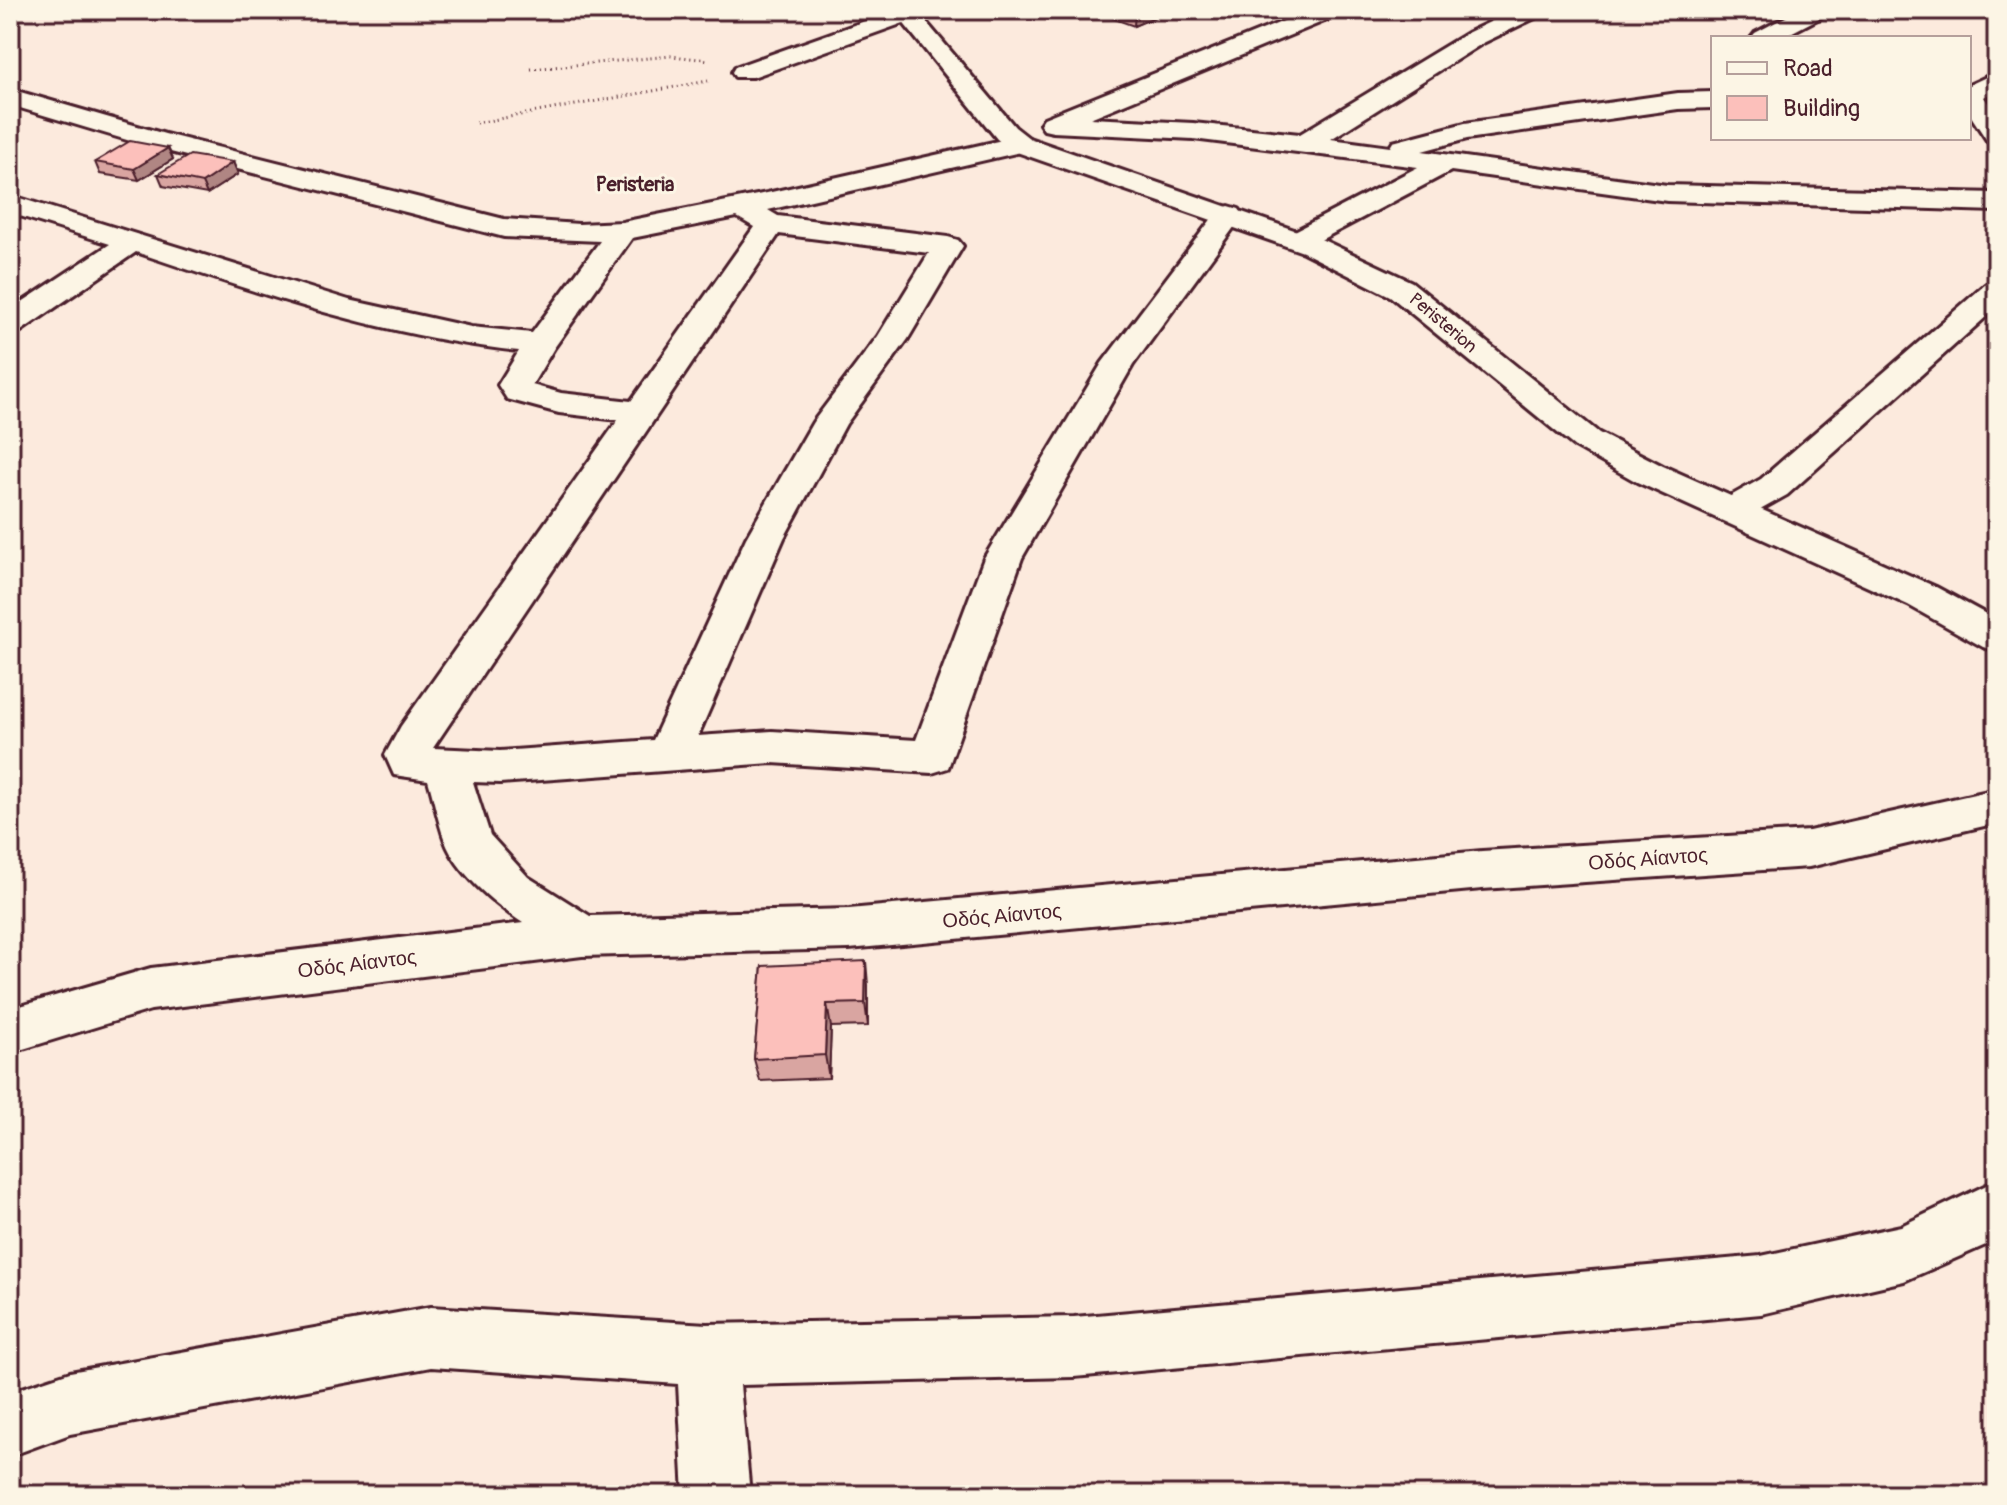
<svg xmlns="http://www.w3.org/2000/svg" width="2007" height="1505" font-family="Pangolin,sans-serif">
<rect width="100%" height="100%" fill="#fceadd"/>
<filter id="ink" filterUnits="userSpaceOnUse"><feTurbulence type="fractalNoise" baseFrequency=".0125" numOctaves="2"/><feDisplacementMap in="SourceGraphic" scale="16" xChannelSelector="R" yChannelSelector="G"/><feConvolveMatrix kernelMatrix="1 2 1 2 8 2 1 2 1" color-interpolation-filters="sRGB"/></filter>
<g filter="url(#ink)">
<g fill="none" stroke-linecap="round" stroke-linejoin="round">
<!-- street casing -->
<g stroke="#4a1f2b" stroke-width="6">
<path id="street" d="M896,10H929L926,15L753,77H735L732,72L735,67Z
M1311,10H1342L1339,15L1090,118L1193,123L1300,134L1467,33L1515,10H1544L1541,15L1483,43L1331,139L1390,147L1393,142L1465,123L1678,93L1713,92V108L1678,109L1467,139L1422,151L1667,185L1997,193V211L1667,201L1451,171L1309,246L1299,249L1289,246L1284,240L1289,234L1418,167L1193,139L1053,132L1044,130L1040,124L1044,118Z
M1799,10H1828L1825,15L1781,38H1751L1755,33Z
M1997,72V90L1984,97L1997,116V144L1988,142L1969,113V85Z
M10,89L165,134L504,219L579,224L622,222L767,193L1020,136L1029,138L1033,144L1029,150L768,210L778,216L948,237L958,240L963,246L908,339L846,424L784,538L698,736L772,731L916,740L984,558L1102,363L1219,209L1229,206L1239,209L1243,215L1133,365L1022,558L948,768L932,773L772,763L500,783L473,782L490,835L528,877L590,916L849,909L1482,851L1809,831L1997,789V823L1809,867L1482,889L849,949L582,956L151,1010L10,1053V1009L151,968L523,923C496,905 457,873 445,841C438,822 434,800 428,780L394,775L385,755L401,726L618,420L559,413L507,399L498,385L519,351C387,337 262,295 136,252L21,331L10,334V310L110,244L10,213V195L349,300L471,327L532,333L600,241L504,237L147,146L10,105ZM737,217L754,227L631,401L561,393L532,385L554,348L632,238ZM779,234L929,253L878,336L813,422L746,538L653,740L500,751L433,748Z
M1997,282V307L1787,495L1744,519L1731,522L1718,519L1712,511L1718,503L1761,479L1986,284Z
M1997,1180V1240L1904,1281L1761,1314L1074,1377L740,1385L750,1495H684L678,1384L431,1367L70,1434L10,1456V1392L70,1372L431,1307L707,1324L1074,1317L1761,1256L1901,1226Z"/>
</g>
<!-- secondary casing -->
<g stroke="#4a1f2b" stroke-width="6">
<path id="secondary" d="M893,10H916L1015,127L1029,138L1323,240L1412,282L1599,433L1663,466L1936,587L1997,620V651L1983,647L1908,605L1637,482L1575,447L1390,296L1303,252L1011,150L997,139Z"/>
</g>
<!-- path -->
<path stroke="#4a1f2b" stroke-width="3" stroke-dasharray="1 4" stroke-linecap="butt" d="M531,69L671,56L709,60
M476,123L708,81"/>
<!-- street -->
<use href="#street" fill="#fcf5e5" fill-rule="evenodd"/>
<!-- secondary -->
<use href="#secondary" fill="#fcf5e5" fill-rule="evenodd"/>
</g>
<!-- wall -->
<path fill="#d9a5a1" stroke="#4a1f2b" stroke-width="2" d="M1092,10H1171L1134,26L1092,11Z
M168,148L173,159L139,180L100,174L95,162Z
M233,162L238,174L207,194L163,186L158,174Z
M762,966L868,985V1026L831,1027L829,1078L760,1081L754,1059Z"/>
<!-- shaded-wall -->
<path fill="#b08683" stroke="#4a1f2b" stroke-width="2" d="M1135,10H1171L1134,26Z
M168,148L173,159L139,180L134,169Z
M233,162L238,174L207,194L202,183Z
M866,961L868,985V1026L865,1003Z
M827,1004L831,1027L829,1078L825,1055Z"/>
<!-- building -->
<path fill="#fcc0bb" stroke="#4a1f2b" stroke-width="2" d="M130,141L168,148L134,169L95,162Z
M190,155L233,162L202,183L158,174Z
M866,961L865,1003L827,1004L825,1055L754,1059L762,966Z"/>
</g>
<g text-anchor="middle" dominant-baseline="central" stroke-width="6" stroke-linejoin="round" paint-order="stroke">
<!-- far-street labels -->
<g font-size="18" fill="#4a1f2b" stroke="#fcf5e5">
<text transform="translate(1443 323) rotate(40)">Peristerion</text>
</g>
<!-- far-quarter labels -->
<g font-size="20" font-weight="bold" fill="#4a1f2b" stroke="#fcf5e5">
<text x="635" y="184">Peristeria</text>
</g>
<!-- street labels -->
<g font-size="20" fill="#4a1f2b" stroke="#fcf5e5">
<text transform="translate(1648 859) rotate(-4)">Οδός Αίαντος</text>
<text transform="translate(1002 916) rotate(-5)">Οδός Αίαντος</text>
<text transform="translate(357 964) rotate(-7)">Οδός Αίαντος</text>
</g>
</g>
<!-- margin -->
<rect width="2007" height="1505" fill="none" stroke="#fcf5e5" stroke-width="40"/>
<rect x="20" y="20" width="1967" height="1465" fill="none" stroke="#4a1f2b" stroke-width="3" filter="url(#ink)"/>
<!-- legend -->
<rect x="1711" y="36" width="260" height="104" fill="#fcf5e5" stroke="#b59f9b" stroke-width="2"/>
<rect x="1727" y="62" width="40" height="12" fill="#fcf5e5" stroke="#b59f9b" stroke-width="2"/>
<text x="1783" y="76" font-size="24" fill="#4a1f2b">Road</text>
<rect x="1727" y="96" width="40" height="24" fill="#fcc0bb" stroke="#b59f9b" stroke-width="2"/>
<text x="1783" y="116" font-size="24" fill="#4a1f2b">Building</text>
</svg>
